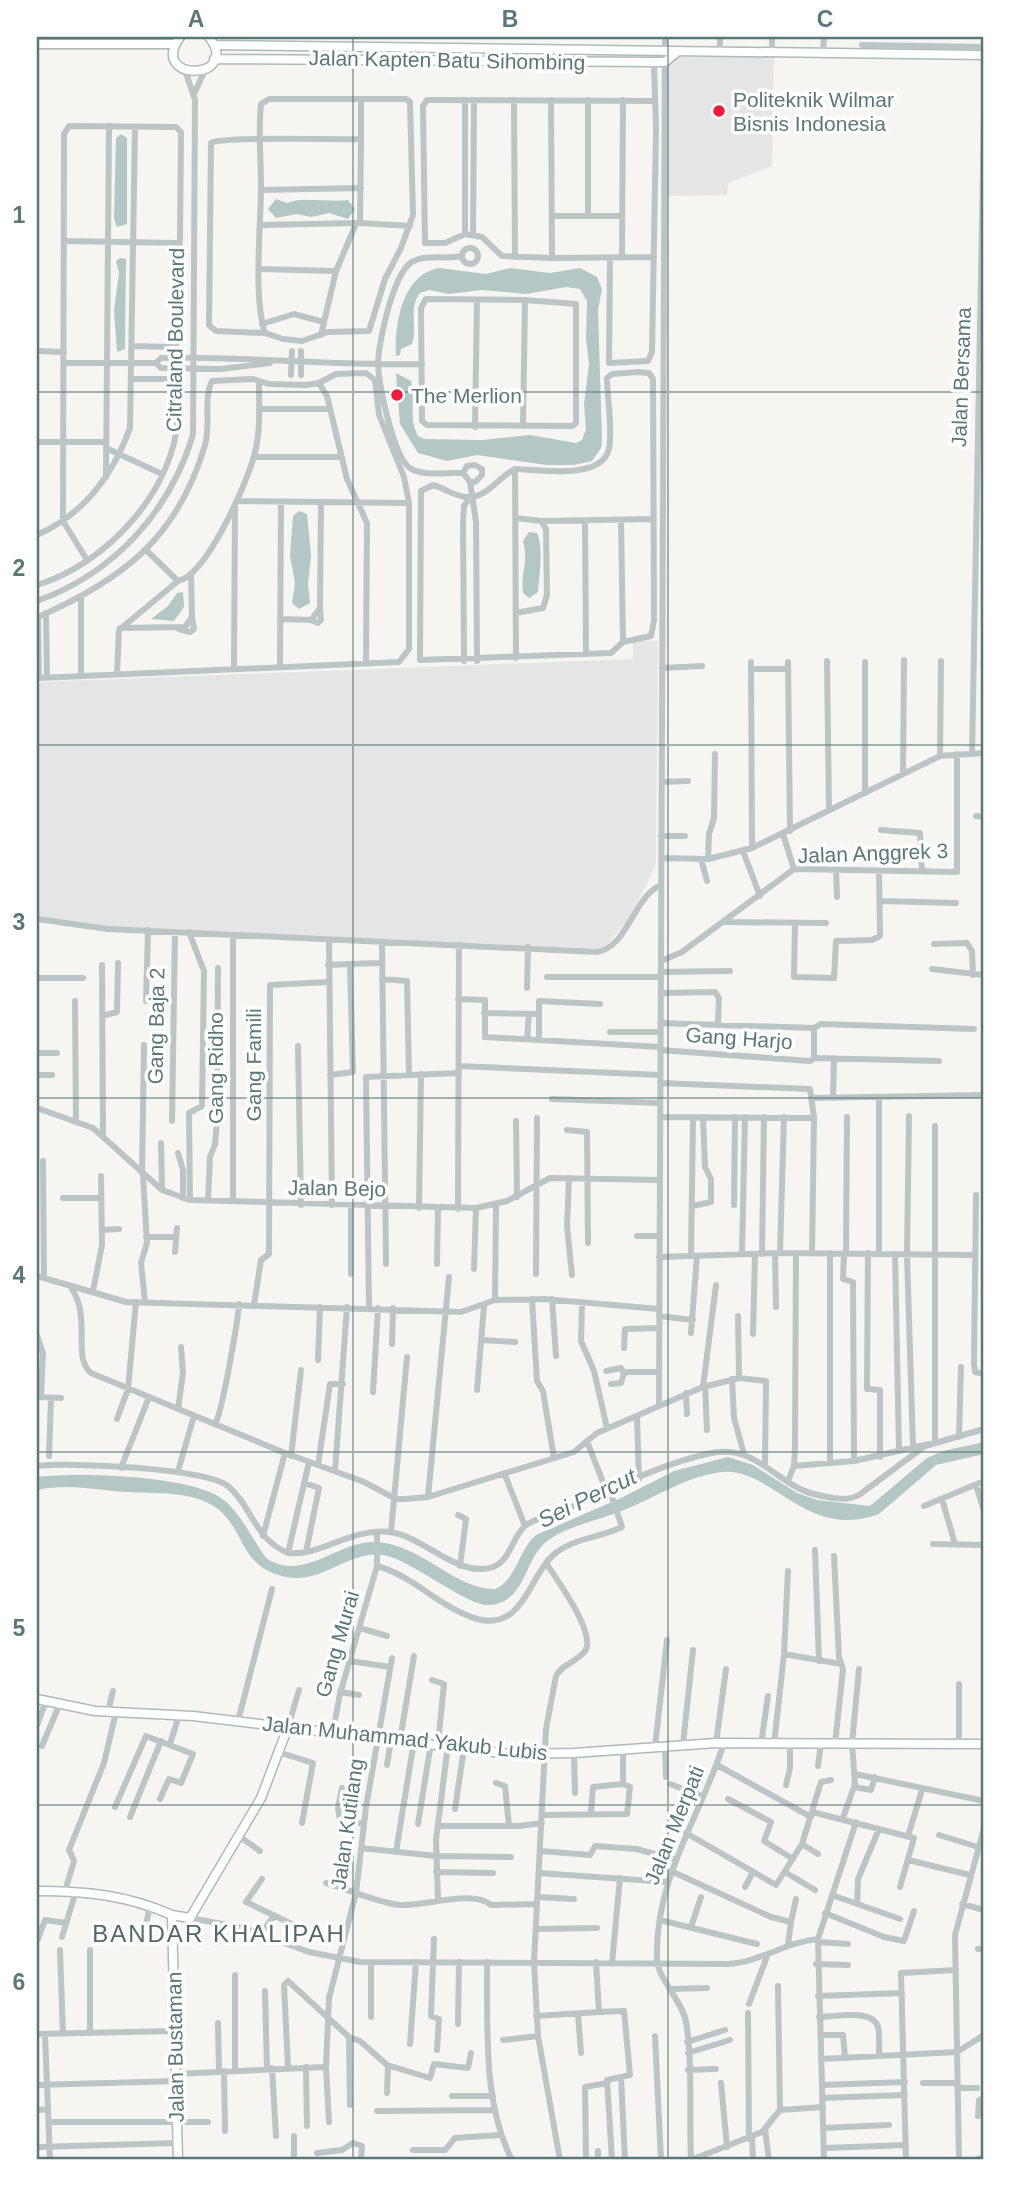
<svg xmlns="http://www.w3.org/2000/svg" width="1021" height="2197" font-family="Arial,sans-serif">
<rect width="100%" height="100%" fill="#f6f5f2"/>
<!-- built -->
<path fill="#e4e5e4" d="M666,57H774L772,166L728,183L727,195L664,196Z
M633,640L658,641L656,865L626,923L603,949L96,927L37,916V682L633,659Z"/>
<!-- water -->
<path fill="#b3c7c5" d="M121,134L127,138V224L117,227L114,219L116,138Z
M276,199L287,203C302,196 330,203 348,200L355,209L348,219L329,213L311,217L297,214L276,218L268,209Z
M120,258L126,259L125,349L117,352L114,310L119,273L116,261Z
M439,268L486,274L510,268L550,273L580,268L597,277L602,289L598,310L602,441L601,448L592,461L574,465H547L477,455L447,461L418,453L400,424L396,373L411,381C416,400 408,418 418,436L424,439L482,440L530,435L576,443L582,440L586,429L584,404L589,364L586,338L587,301L580,289L566,287L526,294L482,290L449,294L429,290L420,293C408,308 418,327 412,344L401,349L400,355L396,356C394,323 403,274 439,268Z
M299,511L307,514L311,555L308,584L310,603L299,609L292,603L295,583L290,556L293,516Z
M529,532L537,533C544,549 539,575 538,592L529,598L523,593C520,573 529,563 523,541Z
M183,592L184,607L174,621L151,619L168,606L177,593Z
M984,1442V1454L936,1465L879,1514C806,1541 772,1467 722,1472C686,1476 657,1497 624,1510C600,1520 566,1526 546,1542C523,1561 526,1603 489,1605C470,1607 418,1566 391,1557C354,1544 324,1585 286,1577C239,1567 247,1533 218,1509C193,1490 155,1494 126,1492C95,1490 68,1483 37,1490V1477C77,1472 189,1475 221,1498C240,1511 252,1539 266,1558C303,1583 337,1541 375,1542C422,1544 455,1590 495,1589C516,1581 519,1549 536,1535L621,1498L674,1471L728,1457L753,1465L797,1493L817,1500L870,1506L927,1458L943,1451Z"/>
<g fill="none" stroke-linecap="round" stroke-linejoin="round">
<!-- secondary casing -->
<g stroke="#aeb9ba" stroke-width="11">
<path id="secondary" d="M180,37C147,83 243,81 209,37
M37,44H175
M215,45L984,55
M214,59L654,62H665L677,52
M37,1699L95,1711L193,1716L510,1754L574,1753L716,1743L984,1744
M37,1891C85,1891 127,1895 172,1915
M178,2160L172,1915L190,1918L261,1798L288,1727"/>
</g>
<!-- street -->
<path stroke="#bcc5c5" stroke-width="6" d="M772,37V53
M862,45L984,47
M720,53V37
M823,54L824,37
M195,92L205,70
M361,99V139
M514,100L515,257
M551,100L552,258
M261,190L361,188
M588,215V100
M552,216H622
M360,223L410,226
M260,225L360,223L361,139C340,140 222,136 211,143L209,325L216,331L265,333L283,339L302,341L328,332L369,331L385,279L401,248L413,215L410,102L406,99H269L261,104C258,130 261,159 261,186C261,226 253,296 265,333
M465,234V100
M473,235L474,100
M64,241L180,243
M462 256a8 8 0 1 1 16 0a8 8 0 1 1-16 0Z
M462,256C446,260 422,253 409,264C392,280 380,338 378,361C377,381 394,458 410,468C423,477 447,472 463,473L467,466L475,465L482,469V475L475,482H470L463,473
M622,257L623,100
M654,257L552,258L502,256L482,237L465,234L445,243H425L423,106L427,100H436L655,101
M610,258L609,363L648,361L652,352L656,129L654,62
M260,269L336,271
M426,299L525,300L576,304V423L572,426L427,425L422,421L421,308Z
M262,324L294,314L324,322
M321,335L336,271L356,224
M37,351L64,352
M64,363H156L161,358C248,356 335,366 422,364
M156,363L161,368L221,369L270,363
M638,372L649,373L653,379L654,620L651,636L623,642L611,653L420,660L421,491L433,485C444,488 454,496 466,497C487,499 498,477 515,469C540,470 602,480 609,449C613,428 607,399 607,378L612,374Z
M366,373L375,380L379,415L404,477L409,503V649L399,662L39,678L38,617C122,580 178,538 205,445C211,425 203,399 212,381L253,379L269,384L306,385L319,383L336,374Z
M291,375L292,351
M301,375V351
M319,383L327,396L347,479L367,523L366,664
M259,409H330
M523,426L525,300
M475,427L477,300
M37,442H106
M106,448L162,474
M254,457H340
M515,469L516,658
M106,477L109,126
M470,482L476,522L477,661
M237,501L409,503
M621,520L623,642
M541,521L654,519
M585,521L586,654
M37,535C84,514 113,475 130,428L135,127
M146,550L178,581
M87,560L63,521L64,134L69,126L176,127L181,132L179,341L172,347L132,346
M37,585C107,564 176,489 178,414C178,404 180,392 177,382L174,379H131
M37,601C114,573 169,513 193,435L195,100L185,70
M46,613L47,677
M516,613L543,608L547,595L546,529L541,521L517,518
M280,619L311,620L320,608L321,502
M311,620L318,623L321,620L320,608
M120,628L185,627L192,617L191,574
M179,629L190,632L194,629L192,617
M464,661L463,523L464,506L470,497
M827,661L829,810
M751,662L752,848
M788,662L790,831
M865,662V792
M280,667L281,502
M662,668L702,666
M234,669L235,507
M751,669H788
M117,674L119,630L178,581C206,576 247,483 254,456C261,432 259,406 259,381
M81,676V598
M972,753L984,115
M940,756L941,661
M903,774L904,660
M662,782L688,781
M976,816L984,817
M881,830L920,833L922,871
M783,834L794,869
M661,836H685
M743,851L760,896
M661,858L708,859L752,848L940,756L984,753
M701,859L707,881
M708,859L709,834L714,818L715,754
M836,870L837,897
M880,901L956,903
M37,919L108,929L597,952C628,947 633,897 661,885
M725,922L826,923
M795,924L794,977L834,978L836,941L872,940L880,936L879,872
M189,932L204,971L202,1106L189,1113L190,1200
M329,941L332,1205
M382,942L386,1264
M934,944L967,943L972,951L973,975
M661,961L682,952L794,869L957,872V754
M102,965L103,1134
M328,965L350,964
M932,969L984,975
M661,972L730,971
M547,977H661
M37,978H83
M382,979L407,981L409,1074
M527,988L528,947
M661,993L715,992L719,998L718,1023
M458,999L485,1000V1037L660,1047
M75,1001L76,1120
M146,1001L148,930
M484,1013L539,1014
M102,1016L117,1012L118,963
M660,1023L814,1028L821,1024L974,1029
M814,1028V1058
M610,1032H660
M527,1039L529,1014
M539,1040V1001L600,1004
M298,1046L301,1205
M660,1050L810,1061L814,1058L939,1061
M37,1053H57
M459,1066L660,1075
M37,1075H52
M330,1075L353,1072L350,964L381,963
M660,1083L810,1089L814,1118L812,1253
M812,1098L984,1095
M833,1098L834,1058
M552,1099L660,1103
M37,1108L93,1128L162,1190L190,1200L476,1208L507,1201L550,1178L660,1180
M909,1116L907,1254L913,1446
M660,1117L814,1118
M172,1121L175,932
M516,1121L517,1197
M567,1130L587,1132L588,1243
M161,1143L162,1190
M178,1153L183,1170V1198
M43,1161L44,1278
M142,1173L144,1045
M143,1175L147,1243L141,1263L145,1302
M569,1178L567,1226L572,1275
M976,1195L974,1363L975,1372L984,1374
M63,1198H99
M208,1200L210,1157L215,1144L217,1122L218,968
M233,1201V935
M351,1205V1274
M734,1205L735,1117
M693,1206L711,1202V1179L705,1167L703,1117
M419,1208L421,1074
M458,1209L459,945
M102,1230L119,1229
M637,1236H659
M146,1237H176
M175,1252L177,1228
M780,1253L784,1117
M868,1253L867,1389L880,1390V1457
M879,1253V1098
M742,1254L745,1117
M762,1254L764,1117
M775,1254L776,1307
M844,1254L843,1279L853,1282L854,1461
M846,1254L847,1117
M895,1254L899,1450
M691,1256L693,1117
M659,1257L780,1253L974,1255
M437,1264L438,1209
M474,1269L476,1208
M536,1274L537,1118
M37,1276L126,1302L461,1312L495,1300L544,1299L659,1309
M70,1286C93,1317 71,1356 91,1373L285,1453L364,1482L396,1499H405L428,1497L574,1452L597,1433L703,1387L739,1378L766,1381L765,1463
M93,1291L102,1245L101,1176
M532,1299L537,1381L543,1391L554,1458
M552,1299L556,1356
M495,1300L496,1205
M582,1304L581,1341L594,1371L607,1428
M254,1305L261,1260L269,1254L270,985L328,982
M369,1308L366,1077L459,1073
M659,1316L693,1320
M738,1316L739,1378
M691,1333L697,1256
M753,1334L755,1254
M37,1336L43,1353L41,1397
M482,1340L515,1342
M392,1344L393,1308
M624,1348L625,1329L659,1328
M318,1360L320,1307
M606,1371L621,1368L624,1373
M732,1379L734,1418L744,1454
M611,1384L621,1383L624,1373L628,1372H659
M705,1386L707,1430
M703,1387L716,1285
M477,1390L484,1306
M373,1392L378,1308
M686,1393L687,1414
M37,1397L61,1398
M659,1404L665,37
M178,1409L183,1373L181,1347
M637,1417L639,1479
M117,1419L128,1389L136,1302
M215,1424C222,1414 238,1320 239,1304
M959,1437L961,1367
M587,1441L604,1485
M935,1442V1126
M49,1456L51,1398
M291,1456L301,1370
M830,1461V1253
M318,1465L330,1384H343
M37,1466C70,1462 204,1468 228,1486C252,1506 254,1539 288,1553C320,1557 351,1527 390,1532C425,1537 459,1579 493,1567C511,1560 512,1537 525,1526C534,1518 553,1515 564,1510C612,1490 661,1463 712,1453C750,1446 768,1472 798,1488C809,1494 821,1496 833,1498C843,1499 850,1500 859,1495L925,1446L984,1429
M794,1466L854,1461L929,1444
M121,1468L149,1397
M178,1471L194,1416
M335,1471L347,1307
M505,1475L525,1526
M788,1481L794,1466L795,1447L796,1253
M304,1483L319,1488L306,1552
M976,1485L984,1511
M594,1492L627,1478L633,1481
M428,1497L449,1277
M942,1499L955,1544
M924,1506L984,1481
M458,1515L466,1519L460,1566
M391,1532L407,1357
M263,1536L285,1453
M933,1544L984,1545
M815,1550L819,1661
M288,1553L309,1462
M834,1556L839,1657L843,1669L835,1744
M546,1563C557,1580 597,1634 585,1651C577,1662 562,1664 556,1676L546,1729L534,1962L538,2036L560,2160
M377,1566C414,1576 440,1608 477,1619C525,1632 529,1572 557,1552C576,1538 602,1537 622,1527L609,1488
M360,1628L387,1636
M784,1654L841,1664
M350,1661L390,1667
M432,1680L444,1684L438,1744
M959,1684V1744
M340,1692L359,1695
M108,1711L113,1691
M238,1721L272,1589
M37,1725L46,1701
M288,1727L299,1690
M333,1731L340,1694L377,1566V1532
M400,1740L414,1656
M716,1743L726,1669
M170,1744L179,1715
M683,1744L693,1650
M761,1744L768,1696
M774,1744L784,1654L788,1571
M42,1746L60,1703
M665,1746L666,1777
M655,1747L667,1640
M278,1752L313,1763L302,1823
M574,1753L575,1793
M387,1765L391,1739
M717,1765L811,1817
M818,1766L821,1744
M855,1774L984,1801
M496,1783L505,1786L509,1826
M670,1784L702,1796
M786,1785L790,1768V1744
M854,1787L871,1790L875,1777
M342,1788L338,1808L340,1820L364,1824
M728,1799L771,1822L764,1841L793,1859
M115,1807L146,1736L193,1754L181,1783L169,1779L160,1799
M455,1809L464,1748
M591,1812L593,1787L623,1784
M812,1812L914,1838L900,1887
M542,1815L627,1814L630,1787L623,1784V1749
M130,1817L161,1741
M843,1818L855,1784L852,1743L859,1669
M418,1824L431,1743
M438,1826H519L542,1823
M686,1833L776,1885L802,1844L821,1782L831,1780
M939,1835L978,1847
M239,1836L260,1851
M908,1836L922,1790
M802,1844L818,1854
M361,1848L436,1856L511,1857
M541,1851L590,1855L595,1846L636,1849L674,1859
M396,1852L414,1741
M908,1860L970,1875
M671,1871L771,1917L791,1922L788,1944
M436,1872L493,1873
M785,1872L815,1890
M539,1873L667,1882
M262,1879L246,1902L292,1924
M326,1883C350,1890 376,1902 400,1905C423,1907 473,1889 491,1905L537,1904
M745,1887L753,1872
M65,1891L74,1861L69,1850L104,1763L116,1712
M832,1895L900,1919
M538,1897L574,1899
M438,1900L436,1840L448,1745
M857,1904L858,1879L879,1829
M962,1904L984,1910
M825,1913L884,1937L904,1941L914,1911
M190,1918L244,1928L309,1952L360,1962L728,1964C760,1962 786,1942 818,1939L824,2160
M660,1920L757,1944
M791,1922L796,1899
M691,1927L701,1897
M130,1928L145,1930L150,1905
M536,1929L597,1928
M262,1933L273,1917
M62,1937L76,1891
M38,1939L45,1920L66,1923
M434,1939L431,2016L439,2019L437,2050
M818,1939L856,1822
M818,1942L848,1944
M978,1949H984
M60,1950L63,2034
M90,1950V2033
M487,1962C488,2027 482,2101 512,2160
M596,1962L599,2012L624,2011L630,2075L607,2080L612,2160
M612,1963L620,1878
M816,1964L848,1965
M235,1975V2070
M778,1986L780,2110
M671,1989L707,1988
M265,1991L267,2069
M818,1996L902,1993
M749,2004L768,1954
M578,2013L581,2053
M748,2013L749,2139
M536,2016L599,2012
M371,2017V1962
M819,2017C833,2017 873,2008 878,2027C880,2036 879,2047 879,2056
M218,2023L219,2071
M458,2024L459,1962
M37,2034L174,2031
M45,2034L50,2160
M820,2035H843L845,2058
M655,2036L661,2160
M349,2037L360,2041L387,2065L430,2078L434,2064L468,2068L471,2053
M503,2040L538,2036
M687,2042L725,2030
M410,2044L416,1962
M688,2053L730,2040
M821,2059L957,2052L984,2035
M288,2067L284,1985L288,1981L349,2037L350,2105
M306,2067L307,2126
M272,2068L276,2136
M688,2070L716,2069
M224,2071L225,2131
M175,2074L326,2067
M621,2077L625,2160
M721,2083L727,2147
M923,2083H957
M37,2085L176,2081
M822,2085L905,2082
M957,2088H977
M387,2093L388,2066
M452,2096H493
M822,2098L905,2095
M37,2110L48,2109
M377,2111L495,2110
M978,2116L979,2100L984,2098
M49,2122H208
M329,2122L326,2067L329,1998L356,1893L366,1807L392,1658
M823,2128L889,2125
M765,2129L769,2160
M752,2137L753,2160
M37,2147L177,2143
M824,2148L906,2145
M413,2150H445L455,2138L500,2135
M317,2153L342,2150L353,2143L362,2146L361,2160
M294,2160V2136
M586,2160L585,2087L607,2083
M598,2160V2151
M691,2160C689,2118 693,2063 686,2022C682,2000 659,1981 657,1960C654,1879 701,1816 724,1743
M691,2160L762,2132L780,2110L823,2107
M906,2160L901,1973L956,1970
M959,2160L955,1935L984,1828
M974,2160L984,2157"/>
<!-- secondary -->
<use href="#secondary" stroke="#fff" stroke-width="8"/>
</g>
<!-- grid -->
<path fill="none" stroke="#5b7879" stroke-width="2" stroke-opacity="0.55" d="M353,37V2160M668,37V2160M37,392H984M37,745H984M37,1098H984M37,1452H984M37,1805H984"/>
<!-- markers -->
<g fill="#ee1b3b" stroke="#fff" stroke-width="2.5">
<circle cx="719" cy="111" r="7"/>
<circle cx="397" cy="395" r="7"/>
</g>
<g text-anchor="middle" dominant-baseline="central" stroke-width="7" stroke-linejoin="round" paint-order="stroke">
<!-- street labels -->
<g font-size="21" fill="#5b7879" stroke="#fff">
<text transform="translate(447 60) rotate(1)">Jalan Kapten Batu Sihombing</text>
<text transform="translate(175 340) rotate(-89)">Citraland Boulevard</text>
<text transform="translate(961 377) rotate(-88)">Jalan Bersama</text>
<text transform="translate(873 853) rotate(-2)">Jalan Anggrek 3</text>
<text transform="translate(156 1026) rotate(-89)">Gang Baja 2</text>
<text transform="translate(739 1038) rotate(4)">Gang Harjo</text>
<text transform="translate(253 1065) rotate(-90)">Gang Famili</text>
<text transform="translate(215 1068) rotate(-90)">Gang Ridho</text>
<text transform="translate(337 1188) rotate(1)">Jalan Bejo</text>
<text transform="translate(337 1644) rotate(-74)">Gang Murai</text>
<text transform="translate(405 1738) rotate(6)">Jalan Muhammad Yakub Lubis</text>
<text transform="translate(347 1824) rotate(-82)">Jalan Kutilang</text>
<text transform="translate(674 1825) rotate(-68)">Jalan Merpati</text>
<text transform="translate(175 2047) rotate(-91)">Jalan Bustaman</text>
</g>
<!-- poi labels -->
<g font-size="21" fill="#5b7879" stroke="#fff" text-anchor="start">
<text x="733" y="99">Politeknik Wilmar<tspan x="733" dy="24">Bisnis Indonesia</tspan></text>
<text x="411" y="395">The Merlion</text>
</g>
<!-- water labels -->
<g font-size="23" font-style="italic" fill="#5a7b77" stroke="#fff">
<text transform="translate(587 1498) rotate(-26)">Sei Percut</text>
</g>
<!-- quarter labels -->
<g font-size="24" letter-spacing="2" fill="#52686a" stroke="#fff">
<text x="219" y="1933">BANDAR KHALIPAH</text>
</g>
</g>
<!-- border -->
<rect width="1021" height="2197" fill="none" stroke="#ffffff" stroke-width="77"/>
<rect x="38" y="38" width="944" height="2120" fill="none" stroke="#5b7879" stroke-width="2.5"/>
<g font-size="23" text-anchor="middle" font-weight="bold" fill="#5b7879">
<text x="196" y="27">A</text>
<text x="510" y="27">B</text>
<text x="825" y="27">C</text>
<text x="19" y="223">1</text>
<text x="19" y="576">2</text>
<text x="19" y="930">3</text>
<text x="19" y="1283">4</text>
<text x="19" y="1636">5</text>
<text x="19" y="1990">6</text>
</g>
</svg>
